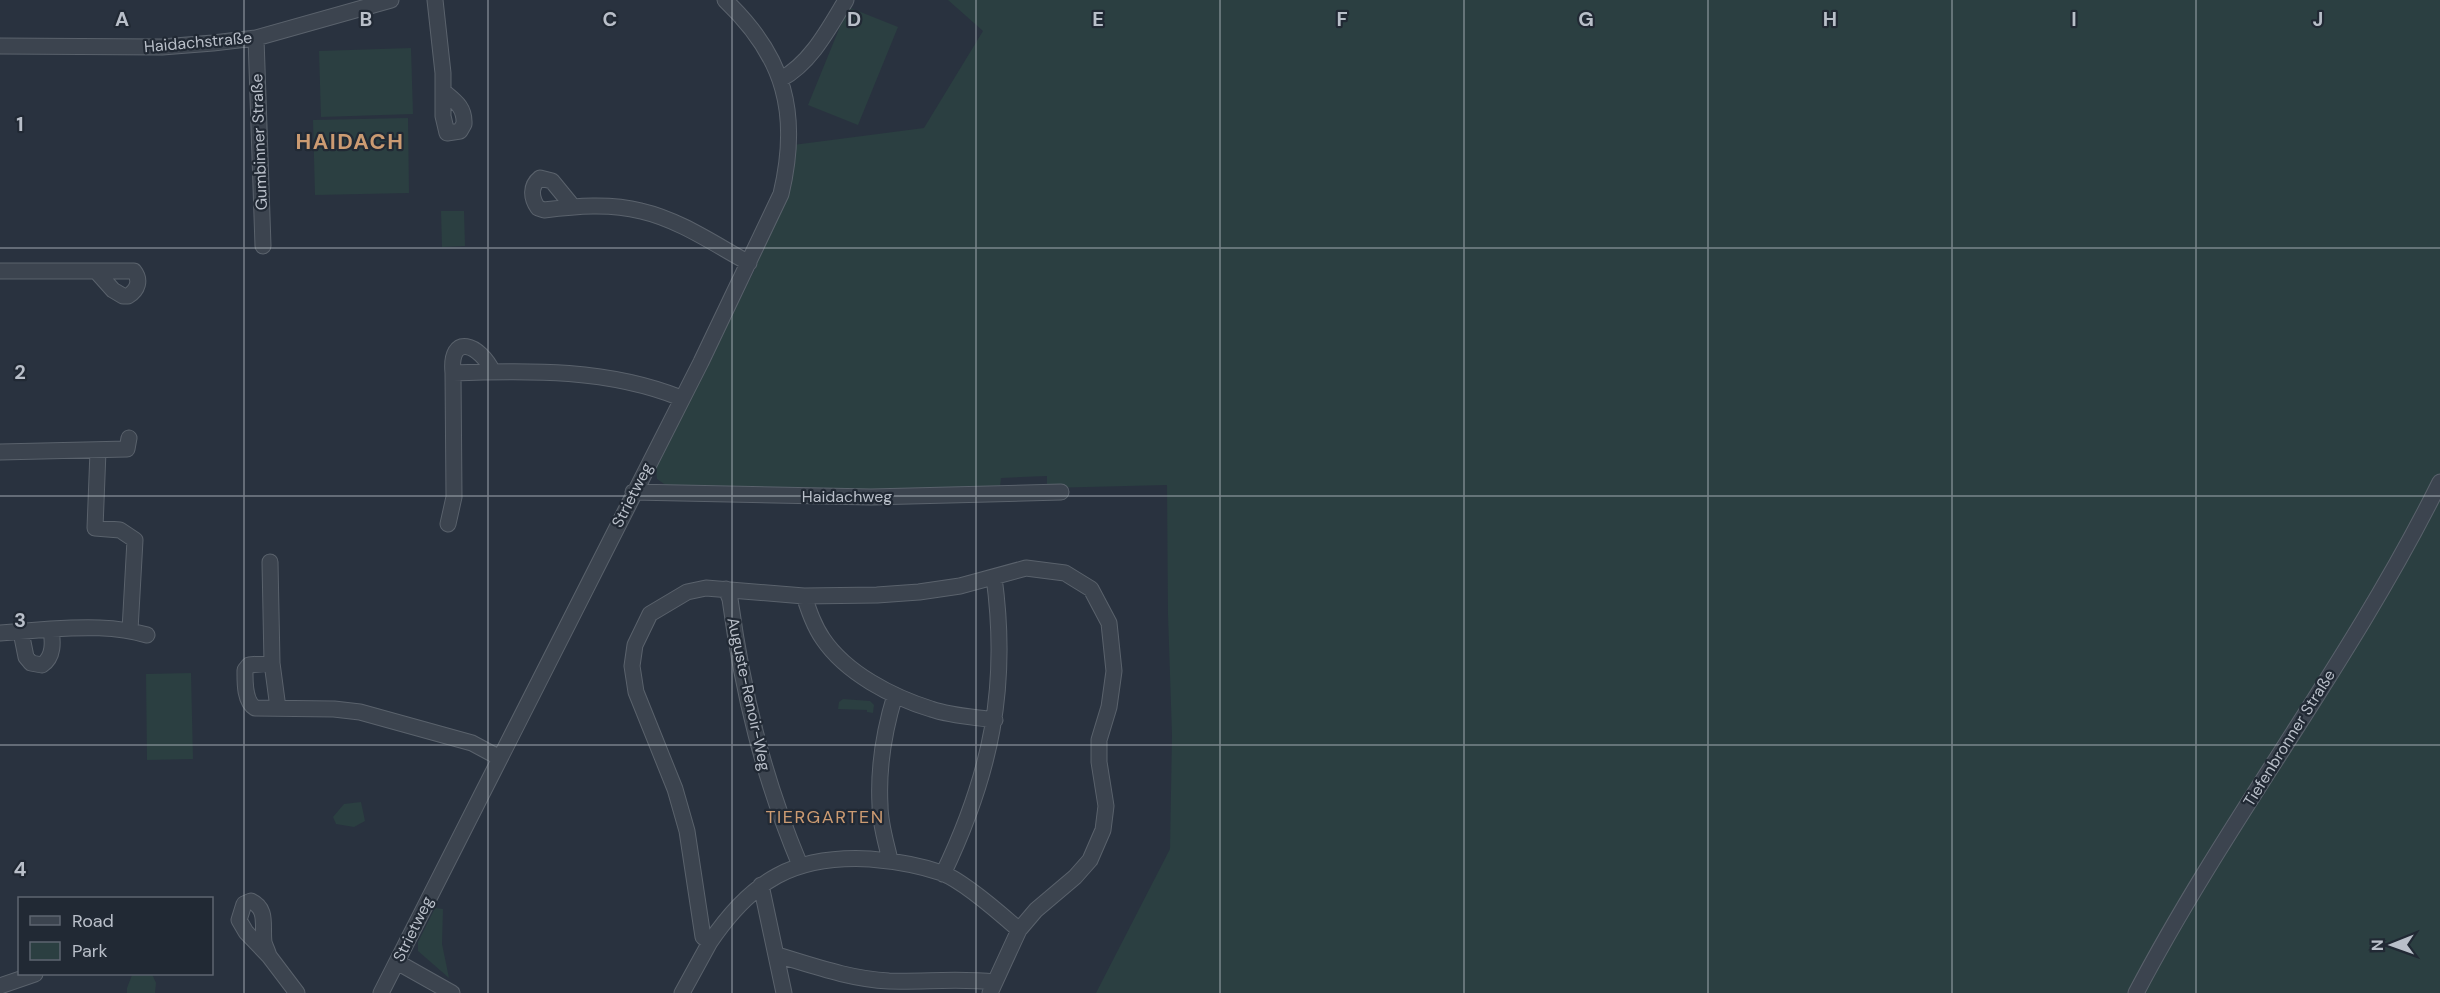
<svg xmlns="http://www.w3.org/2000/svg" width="2440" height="993" font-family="'DM Sans',sans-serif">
<rect width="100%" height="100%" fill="#29323f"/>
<!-- green -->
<path fill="#2b3f41" d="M948,0H2440V993H1096L1170,849L1172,735L1168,615L1167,485L1047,488V476L1001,478L1000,487L872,490L667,486L657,479L656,467L756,267L782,202L793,145L924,128L983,31Z
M848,7L898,27L858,125L808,105Z
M411,48L413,114L321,117L319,51Z
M408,118L409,193L315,195L313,120Z
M441,211H464L465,246L442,247Z
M191,673L193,759L147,760L146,674Z
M843,699L870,701L874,705L873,713L867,712V710L838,709L839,702Z
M361,802L365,821L354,827L336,824L333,817L344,804Z
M435,908L443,909L442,944L449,978L418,951V942Z
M137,974H152L156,983L155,993H127V988L132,975Z"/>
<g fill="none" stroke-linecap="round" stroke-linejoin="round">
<!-- minor casing -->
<g stroke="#5a626c" stroke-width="17">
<path id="minor" d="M435,0L443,73V116L447,133L460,131L464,124C465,107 455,101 443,91
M256,38L263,246
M0,46L162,47L213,43L256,38L391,0
M781,79C811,63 829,28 846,0
M570,207V203L552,181L540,178C530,186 531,198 538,208L544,210C576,206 610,203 641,211C680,220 714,244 749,263
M0,271H134C141,280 138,290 128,296H123L113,290L96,271
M453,373C449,332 480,344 493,372
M98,451L95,528L120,530L135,540L130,630
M0,452L127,449L129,438
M633,492L871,497L1061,492
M448,524L454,497L453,373C530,370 609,369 681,398
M270,562L272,663
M726,589L730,599C743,694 763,777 800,865
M804,596C809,611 814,626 823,639C846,673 892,697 931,709C951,716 974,717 995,720
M51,629C83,627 116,626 147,635
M0,633L51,629C53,642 54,657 42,665L31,663L26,657L21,632
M278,708L272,663L249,665L245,670C245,681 244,701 255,708L334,709L360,712L472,743L500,758
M890,860C886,842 880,824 880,805C878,768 884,731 895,695
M943,874C991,774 1009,687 994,577
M761,885L784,993
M710,942C752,880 794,855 870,859C894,861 919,865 942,873C963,881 1001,914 1019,930
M777,955C814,966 850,979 889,981C924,982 960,978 995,982
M269,956C268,952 265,946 264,942C262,925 268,909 251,901L244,904L239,920L246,932L269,956L297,993
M397,962L452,993
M0,986L35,974
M381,993L701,362L781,194C800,114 785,57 725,0
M682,993L710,942L703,937L687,831L675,789L636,692L632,666L635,645L650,614L687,592L706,588L804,596L877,595L919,592L960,586L1026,568L1065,573L1091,589L1109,623L1114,671L1109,707L1099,740V762L1106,806L1103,830L1090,860L1075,877L1036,910L1019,930L990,993
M2136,993C2228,818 2352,660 2440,482"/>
</g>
<!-- minor -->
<use href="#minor" stroke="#3c444f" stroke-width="15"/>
</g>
<!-- grid -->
<path fill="none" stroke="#b9bfc9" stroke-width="1.5" stroke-opacity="0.55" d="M244,0V993M488,0V993M732,0V993M976,0V993M1220,0V993M1464,0V993M1708,0V993M1952,0V993M2196,0V993M0,248H2440M0,496H2440M0,745H2440"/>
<g text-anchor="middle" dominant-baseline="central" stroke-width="4.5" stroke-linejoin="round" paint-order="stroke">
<!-- street labels -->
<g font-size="16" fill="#b9bfc9" stroke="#212934">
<text transform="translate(198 42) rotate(-5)">Haidachstraße</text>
<text transform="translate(259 142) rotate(-92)">Gumbinner Straße</text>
<text transform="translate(632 495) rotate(-63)">Strietweg</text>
<text x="847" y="496">Haidachweg</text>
<text transform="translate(749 694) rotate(78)">Auguste-Renoir-Weg</text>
<text transform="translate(2289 738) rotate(-58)">Tiefenbronner Straße</text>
<text transform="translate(413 929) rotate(-64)">Strietweg</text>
</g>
<!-- neighbourhood labels -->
<g font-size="18" letter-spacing="1.5" fill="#cc9b72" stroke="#212934">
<text x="825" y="817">TIERGARTEN</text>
</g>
<!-- district labels -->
<g font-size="22" font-weight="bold" letter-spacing="1.5" fill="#cc9b72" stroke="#212934">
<text x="350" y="141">HAIDACH</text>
</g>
</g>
<g font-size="20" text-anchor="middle" font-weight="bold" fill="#b9bfc9" stroke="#212934" stroke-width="4.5" stroke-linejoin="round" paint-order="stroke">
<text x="122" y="26">A</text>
<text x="366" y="26">B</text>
<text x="610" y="26">C</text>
<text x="854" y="26">D</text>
<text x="1098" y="26">E</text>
<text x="1342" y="26">F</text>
<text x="1586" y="26">G</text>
<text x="1830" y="26">H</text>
<text x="2074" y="26">I</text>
<text x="2318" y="26">J</text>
<text x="20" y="131">1</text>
<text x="20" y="379">2</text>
<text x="20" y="627">3</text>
<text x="20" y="876">4</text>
</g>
<!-- legend -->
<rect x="18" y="897" width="195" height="78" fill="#212934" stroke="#5e6570" stroke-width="1.5"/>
<rect x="30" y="916" width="30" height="9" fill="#3c444f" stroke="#5e6570" stroke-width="1.5"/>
<text x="72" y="927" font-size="18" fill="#b9bfc9">Road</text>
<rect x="30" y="942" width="30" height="18" fill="#2b3f41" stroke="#5e6570" stroke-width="1.5"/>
<text x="72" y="957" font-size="18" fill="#b9bfc9">Park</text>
<!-- north arrow -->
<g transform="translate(2392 945) rotate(269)" stroke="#212934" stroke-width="4.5" paint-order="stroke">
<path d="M0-4.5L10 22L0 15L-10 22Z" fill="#b9bfc9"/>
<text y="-9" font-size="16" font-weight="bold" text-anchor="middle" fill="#b9bfc9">N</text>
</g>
</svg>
